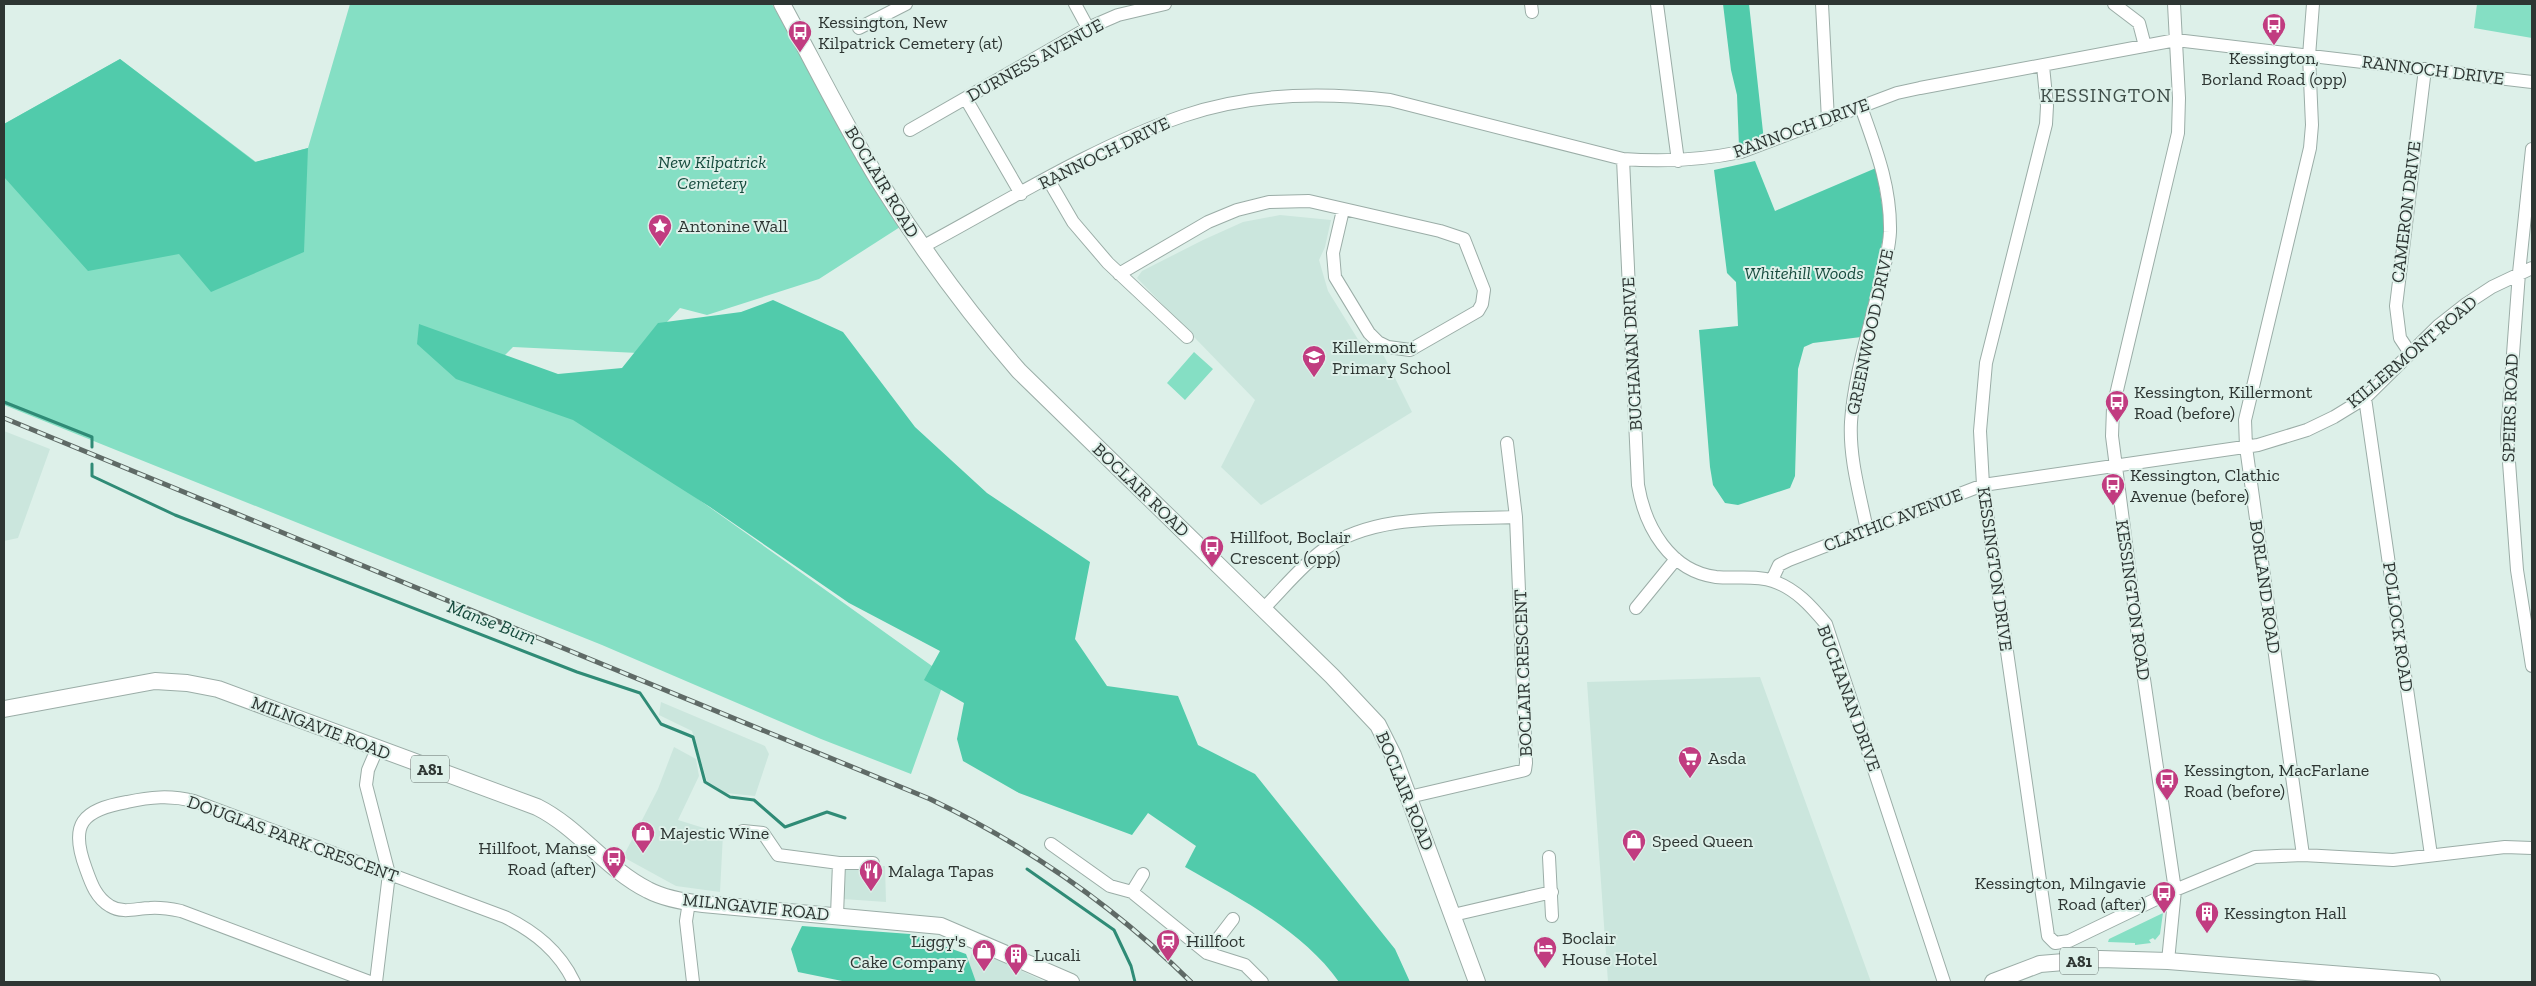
<svg xmlns="http://www.w3.org/2000/svg" width="2536" height="986" font-family="'Zilla Slab',serif">
<rect width="100%" height="100%" fill="#ddf0e9"/>
<!-- built -->
<path fill="#cbe6dd" d="M1280,215L1331,220L1325,247L1319,260L1328,291L1359,341L1384,356L1412,412L1261,505L1221,467L1255,400L1137,278L1142,271L1203,240L1243,222Z
M4,431L50,449L18,538L4,541Z
M1760,677L1871,982H1608L1587,682Z
M661,702L765,746L769,754L755,796L726,793L707,781L692,731L659,715Z
M674,747L696,759L699,776L678,820L723,834L720,892L676,886L623,857L658,789Z
M841,866H885L886,902L843,899Z
M973,948L1045,982H972L964,979Z"/>
<!-- green -->
<path fill="#85dfc4" d="M350,4H772L900,227L819,279L707,315L680,308L638,353L513,347L503,357L572,409L946,676L911,774L821,739L602,645L4,405V124L120,59L256,162L308,148Z
M2477,4H2532V38L2474,28Z
M1194,352L1213,369L1185,400L1167,383Z
M2163,913L2160,934L2155,940L2153,938L2149,940L2151,943L2135,945V943L2108,942L2109,939Z"/>
<!-- forest -->
<path fill="#51cbab" d="M1723,4H1749L1764,141L1739,147L1737,95L1731,70Z
M120,59L255,162L308,148L304,252L211,292L179,254L88,271L4,177V124Z
M1755,161L1775,211L1876,168L1884,217V234L1861,337L1813,343L1804,347L1798,369L1795,476L1790,488L1738,505L1725,503L1713,485L1710,467L1699,330L1738,326L1736,282L1727,273L1714,170Z
M773,300L843,332L915,427L987,493L1090,562L1075,639L1107,686L1178,696L1198,745L1255,774L1395,949L1410,982H1339C1303,931 1239,898 1185,867L1196,846L1148,813L1132,835L1019,793L963,761L957,739L964,703L924,680L940,651L849,603L710,507L573,420L456,379L417,344L419,324L558,374L622,368L658,323L741,312Z
M802,926L910,934L966,954L976,982H847L798,972L791,949Z"/>
<g fill="none" stroke-linecap="round" stroke-linejoin="round">
<!-- stream -->
<path stroke="#2f8b76" stroke-width="3" d="M4,402L92,437V447
M92,464V476L175,515L577,672L640,693L661,724L693,737L705,782L730,797L754,800L785,827L827,812L845,818
M1027,869L1114,930L1131,966L1135,982"/>
<!-- minor casing -->
<g stroke="#9bada7" stroke-width="14">
<path id="minor" d="M1075,4L1088,28
M1531,4L1532,12
M1657,4L1678,161
M1822,4L1828,120
M2114,4L2139,23L2145,46
M859,28L906,4
M2043,66L2047,106L2046,124L1986,363L1980,431L1983,485L2048,936L2055,943L2069,941L2175,890L2255,857L2303,855L2393,860L2505,847L2532,848
M966,99L1021,194
M1861,107C1876,149 1891,187 1890,232C1889,252 1883,272 1878,292C1868,334 1854,378 1851,422C1849,458 1860,495 1867,530
M910,130L1088,28L1118,15L1165,4
M2532,149L2519,273L2507,435L2517,570L2532,666
M1623,159L1638,485C1645,527 1670,571 1716,577C1735,579 1755,575 1773,581C1796,589 1811,606 1826,624L1944,982
M1048,179L1073,222L1108,263L1187,337
M922,247C1006,202 1093,147 1183,116C1249,93 1322,92 1390,100L1623,159C1663,162 1702,160 1741,152L1897,93L1920,88L2176,40L2532,82
M1119,274L1208,222L1237,210L1269,202L1309,201L1440,231L1464,239L1484,290L1482,304L1478,311L1410,350L1388,347L1378,342L1369,333L1335,277L1333,253L1343,210
M2410,353L2400,338L2396,306L2425,69
M2365,398L2431,855
M1772,580L1779,565L1789,560L1983,485L2258,445L2307,430L2334,417L2365,398L2438,326L2466,304L2492,287L2532,268
M1636,608L1676,559
M1263,609C1282,590 1301,566 1323,550C1375,512 1454,520 1516,517
M1409,797L1525,770L1526,763L1516,517L1507,443
M743,831L763,833L778,855L839,863H873
M1051,844L1110,886L1132,892L1207,953L1245,965L1262,982
M2303,855L2246,447L2245,420L2310,148L2312,125L2309,56L2313,4
M1549,857L1552,916
M1132,892L1143,874
M689,902L686,921L693,982
M837,915L839,863
M1453,915L1552,892
M1207,953L1233,919
M2168,961L2175,890L2140,652L2112,436L2113,408L2118,386L2178,133L2179,98L2174,4
M370,982L181,911C171,909 161,907 150,908C137,908 123,914 110,906C96,898 91,883 86,869C69,824 82,810 127,802C150,797 170,795 194,801L505,917C535,932 559,951 574,982
M376,982L389,874L366,785L368,770L377,749"/>
</g>
<!-- major casing -->
<g stroke="#9bada7" stroke-width="18">
<path id="major" d="M782,4C814,63 844,124 879,181C921,248 967,311 1019,371L1332,676L1378,725L1393,755L1477,982
M4,709L155,681L187,683L218,689L537,807C579,828 606,869 648,890C665,899 685,902 703,904L941,926L1071,982
M1993,982L2040,964L2100,959L2168,961L2432,982"/>
</g>
<!-- minor -->
<use href="#minor" stroke="#fff" stroke-width="12"/>
<!-- major -->
<use href="#major" stroke="#fff" stroke-width="16"/>
<!-- rail casing -->
<g stroke="#5f6a66" stroke-width="5">
<path id="rail" d="M4,418L930,799C1028,846 1114,906 1191,982"/>
</g>
<!-- rail -->
<use href="#rail" stroke="#ddf0e9" stroke-width="3" stroke-dasharray="9" stroke-linecap="butt"/>
</g>
<!-- icons -->
<defs>
<g id="bus-pin" transform="scale(1.25)"><path d="M0 17L-7.5 6A9.5 9.5 0 1 1 7.5 6Z" fill="#c13c80" stroke="#ddf0e9"/><path d="M-5-6H5V4H4V6H2V4H-2V6H-4V4H-5ZM-3.5-4V0h7V-4ZM-3.5 1.2v1.5H-2V1.2ZM2 1.2v1.5H3.5V1.2Z" fill="#fff"/></g>
<g id="sight-pin" transform="scale(1.25)"><path d="M0 17L-7.5 6A9.5 9.5 0 1 1 7.5 6Z" fill="#c13c80" stroke="#ddf0e9"/><path d="M0-6L1.8-2.2L6-1.7L2.9 1.2L3.7 5.4L0 3.3L-3.7 5.4L-2.9 1.2L-6-1.7L-1.8-2.2Z" fill="#fff"/></g>
<g id="school-pin" transform="scale(1.25)"><path d="M0 17L-7.5 6A9.5 9.5 0 1 1 7.5 6Z" fill="#c13c80" stroke="#ddf0e9"/><path d="M0-5L7-2L0 1L-7-2ZM-4 1L0 2.5L4 1V4Q0 6-4 4Z" fill="#fff"/></g>
<g id="supermarket-pin" transform="scale(1.25)"><path d="M0 17L-7.5 6A9.5 9.5 0 1 1 7.5 6Z" fill="#c13c80" stroke="#ddf0e9"/><path d="M-6-5.5h2.5l.6 2H6L4.5 2H-2.5L-4.4-4H-6ZM-1.5 3.2a1.3 1.3 0 1 0 .1 0ZM3 3.2a1.3 1.3 0 1 0 .1 0Z" fill="#fff"/></g>
<g id="shop-pin" transform="scale(1.25)"><path d="M0 17L-7.5 6A9.5 9.5 0 1 1 7.5 6Z" fill="#c13c80" stroke="#ddf0e9"/><path d="M-5-2.5h2.3a2.7 3.5 0 0 1 5.4 0H5L5.5 6h-11ZM-1.5-2.5h3a1.5 2.3 0 0 0-3 0Z" fill="#fff"/></g>
<g id="restaurant-pin" transform="scale(1.25)"><path d="M0 17L-7.5 6A9.5 9.5 0 1 1 7.5 6Z" fill="#c13c80" stroke="#ddf0e9"/><path d="M-5-6h1v4h1v-4h1v4h1v-4h1v5L-1.5 .5V6h-2V.5L-5-1ZM5-6V6H3V1.5H1.5Q1.5-4 5-6Z" fill="#fff"/></g>
<g id="building-pin" transform="scale(1.25)"><path d="M0 17L-7.5 6A9.5 9.5 0 1 1 7.5 6Z" fill="#c13c80" stroke="#ddf0e9"/><path d="M-4-6H4V6H1V3H-1V6H-4ZM-2.5-4.3h1.7v1.8h-1.7ZM.8-4.3h1.7v1.8H.8ZM-2.5-1h1.7V.8h-1.7ZM.8-1h1.7V.8H.8Z" fill="#fff"/></g>
<g id="station-pin" transform="scale(1.25)"><path d="M0 17L-7.5 6A9.5 9.5 0 1 1 7.5 6Z" fill="#c13c80" stroke="#ddf0e9"/><path d="M-3-6H3Q5-6 5-4V2Q5 4 3 4L4.5 6H3L1.5 4h-3L-3 6H-4.5L-3 4Q-5 4-5 2V-4Q-5-6-3-6ZM-3.5-4v3h7v-3ZM-3.5 1v1.5H-2V1ZM2 1v1.5H3.5V1Z" fill="#fff"/></g>
<g id="hotel-pin" transform="scale(1.25)"><path d="M0 17L-7.5 6A9.5 9.5 0 1 1 7.5 6Z" fill="#c13c80" stroke="#ddf0e9"/><path d="M-6-4.5h1.5V1H6V5H4.5V3h-9V5H-6ZM-4 0a1.8 1.8 0 1 1 3.6 0ZM.5 0V-2.5h3Q6-2.5 6 0Z" fill="#fff"/></g>
</defs>
<g fill-rule="evenodd">
<use href="#bus-pin" x="2274" y="25"/>
<use href="#bus-pin" x="800" y="32"/>
<use href="#sight-pin" x="660" y="226"/>
<use href="#school-pin" x="1314" y="357"/>
<use href="#bus-pin" x="2117" y="402"/>
<use href="#bus-pin" x="2113" y="485"/>
<use href="#bus-pin" x="1212" y="547"/>
<use href="#supermarket-pin" x="1690" y="758"/>
<use href="#bus-pin" x="2167" y="780"/>
<use href="#shop-pin" x="643" y="833"/>
<use href="#shop-pin" x="1634" y="841"/>
<use href="#bus-pin" x="614" y="858"/>
<use href="#restaurant-pin" x="871" y="871"/>
<use href="#bus-pin" x="2164" y="893"/>
<use href="#building-pin" x="2207" y="913"/>
<use href="#station-pin" x="1168" y="941"/>
<use href="#hotel-pin" x="1545" y="948"/>
<use href="#shop-pin" x="984" y="951"/>
<use href="#building-pin" x="1016" y="955"/>
</g>
<g text-anchor="middle" dominant-baseline="central" stroke-width="4" stroke-linejoin="round" paint-order="stroke">
<!-- shield labels -->
<g fill="#ddf0e9" stroke="#626e6a" stroke-width="1">
<rect x="411" y="755.5" width="38" height="27" rx="4"/>
<rect x="2060" y="947.5" width="38" height="27" rx="4"/>
</g>
<g font-size="16" font-weight="bold" fill="#2e3633">
<text x="430" y="769">A81</text>
<text x="2079" y="961">A81</text>
</g>
<!-- poi labels -->
<g font-size="18" fill="#2e3633" stroke="#ddf0e9" text-anchor="start">
<text x="818" y="22">Kessington, New<tspan x="818" dy="21">Kilpatrick Cemetery (at)</tspan></text>
<text x="2274" y="58" text-anchor="middle">Kessington,<tspan x="2274" dy="21">Borland Road (opp)</tspan></text>
<text x="678" y="226">Antonine Wall</text>
<text x="1332" y="347">Killermont<tspan x="1332" dy="21">Primary School</tspan></text>
<text x="2134" y="392">Kessington, Killermont<tspan x="2134" dy="21">Road (before)</tspan></text>
<text x="2130" y="475">Kessington, Clathic<tspan x="2130" dy="21">Avenue (before)</tspan></text>
<text x="1230" y="537">Hillfoot, Boclair<tspan x="1230" dy="21">Crescent (opp)</tspan></text>
<text x="1708" y="758">Asda</text>
<text x="2184" y="770">Kessington, MacFarlane<tspan x="2184" dy="21">Road (before)</tspan></text>
<text x="660" y="833">Majestic Wine</text>
<text x="1652" y="841">Speed Queen</text>
<text x="596" y="848" text-anchor="end">Hillfoot, Manse<tspan x="596" dy="21">Road (after)</tspan></text>
<text x="888" y="871">Malaga Tapas</text>
<text x="2146" y="883" text-anchor="end">Kessington, Milngavie<tspan x="2146" dy="21">Road (after)</tspan></text>
<text x="2224" y="913">Kessington Hall</text>
<text x="1562" y="938">Boclair<tspan x="1562" dy="21">House Hotel</tspan></text>
<text x="966" y="941" text-anchor="end">Liggy's<tspan x="966" dy="21">Cake Company</tspan></text>
<text x="1186" y="941">Hillfoot</text>
<text x="1034" y="955">Lucali</text>
</g>
<!-- street labels -->
<g font-size="18" fill="#2e3633" stroke="#ddf0e9">
<text transform="translate(1035 60) rotate(-29)">DURNESS AVENUE</text>
<text transform="translate(2433 70) rotate(7)">RANNOCH DRIVE</text>
<text transform="translate(1801 128) rotate(-20)">RANNOCH DRIVE</text>
<text transform="translate(1104 153) rotate(-26)">RANNOCH DRIVE</text>
<text transform="translate(882 182) rotate(59)">BOCLAIR ROAD</text>
<text transform="translate(2406 212) rotate(-83)">CAMERON DRIVE</text>
<text transform="translate(1870 332) rotate(-78)">GREENWOOD DRIVE</text>
<text transform="translate(2412 352) rotate(-40)">KILLERMONT ROAD</text>
<text transform="translate(1632 354) rotate(-93)">BUCHANAN DRIVE</text>
<text transform="translate(2510 408) rotate(-88)">SPEIRS ROAD</text>
<text transform="translate(1141 490) rotate(44)">BOCLAIR ROAD</text>
<text transform="translate(1893 520) rotate(-21)">CLATHIC AVENUE</text>
<text transform="translate(1995 569) rotate(82)">KESSINGTON DRIVE</text>
<text transform="translate(2265 587) rotate(82)">BORLAND ROAD</text>
<text transform="translate(2133 600) rotate(82)">KESSINGTON ROAD</text>
<text transform="translate(2398 627) rotate(82)">POLLOCK ROAD</text>
<text transform="translate(1523 673) rotate(-92)">BOCLAIR CRESCENT</text>
<text transform="translate(1849 698) rotate(70)">BUCHANAN DRIVE</text>
<text transform="translate(321 728) rotate(21)">MILNGAVIE ROAD</text>
<text transform="translate(1405 791) rotate(68)">BOCLAIR ROAD</text>
<text transform="translate(293 839) rotate(20)">DOUGLAS PARK CRESCENT</text>
<text transform="translate(756 907) rotate(6)">MILNGAVIE ROAD</text>
</g>
<!-- park labels -->
<g font-size="18" font-style="italic" fill="#174b3e" stroke="#ddf0e9">
<text x="712" y="162">New Kilpatrick<tspan x="712" dy="21">Cemetery</tspan></text>
<text x="1804" y="273">Whitehill Woods</text>
</g>
<!-- water labels -->
<g font-size="19" font-style="italic" fill="#164a3d" stroke="#ddf0e9">
<text transform="translate(492 622) rotate(21)">Manse Burn</text>
</g>
<!-- quarter labels -->
<g font-size="20" letter-spacing="1" fill="#3e4d48" stroke="#ddf0e9">
<text x="2106" y="95">KESSINGTON</text>
</g>
</g>
<!-- border -->
<rect width="2536" height="986" fill="none" stroke="#2e3633" stroke-width="10"/>
</svg>
